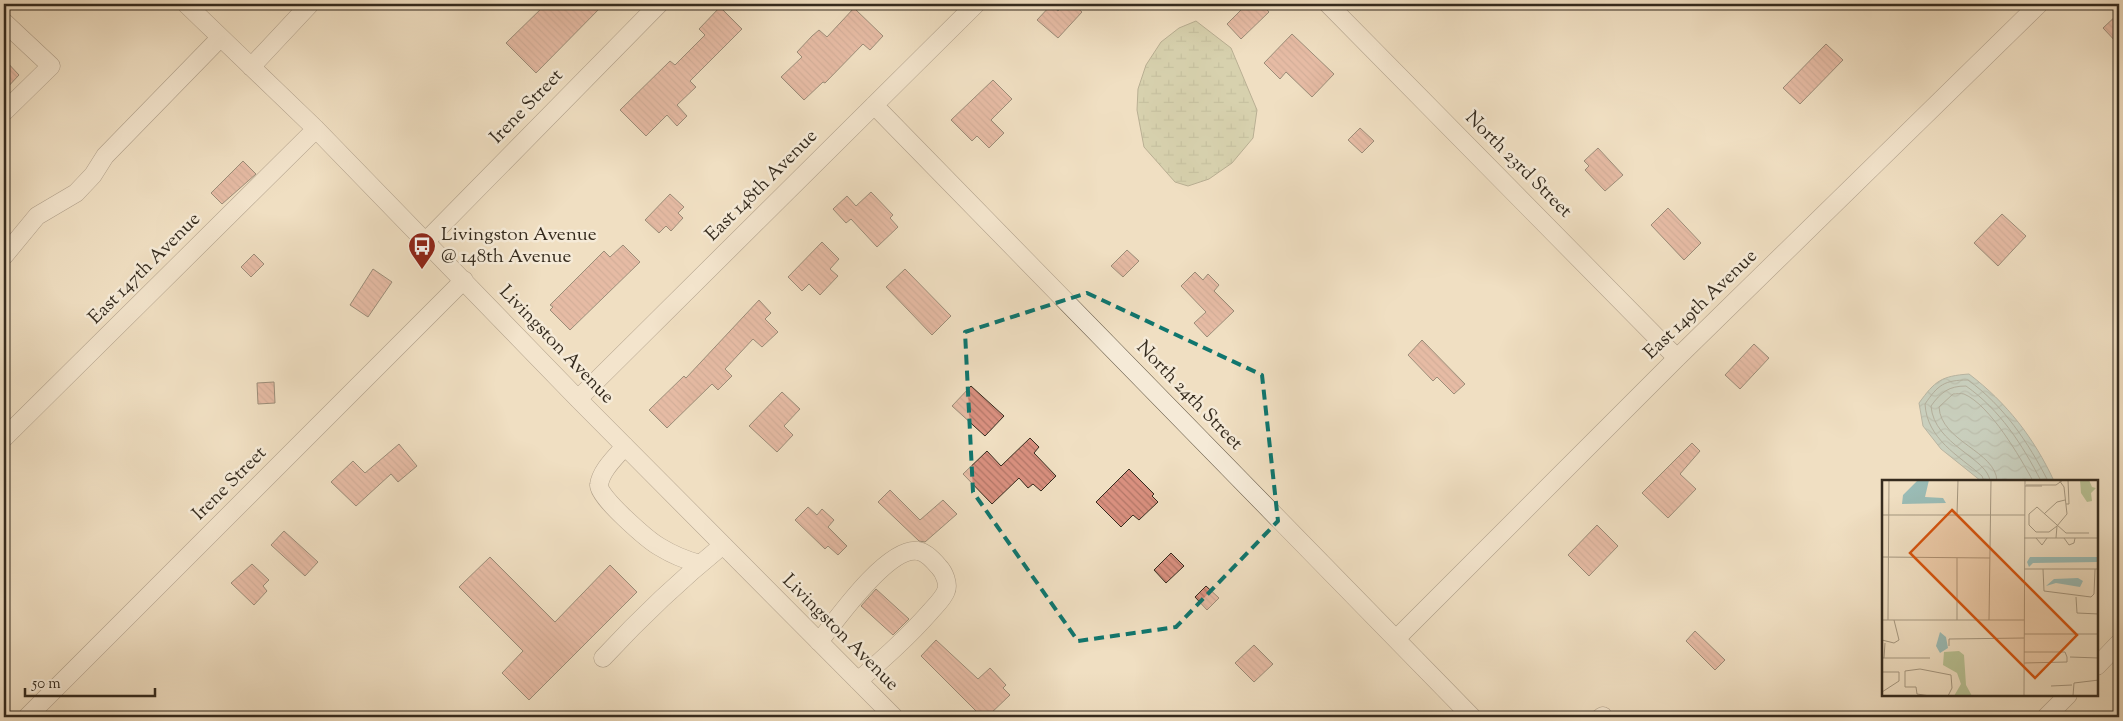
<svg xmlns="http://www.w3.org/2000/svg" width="2123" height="721" font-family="'Sorts Mill Goudy',serif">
<defs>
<pattern id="wetland-marsh" width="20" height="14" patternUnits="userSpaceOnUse" patternTransform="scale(1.25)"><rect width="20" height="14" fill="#b8c294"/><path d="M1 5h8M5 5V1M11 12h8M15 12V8" fill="none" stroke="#969e78"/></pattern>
<pattern id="water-waves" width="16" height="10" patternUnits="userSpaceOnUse" patternTransform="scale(1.25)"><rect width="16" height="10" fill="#9abcb6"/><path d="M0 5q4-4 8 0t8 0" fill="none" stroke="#7e9993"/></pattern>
<pattern id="building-back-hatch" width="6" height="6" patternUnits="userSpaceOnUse" patternTransform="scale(1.25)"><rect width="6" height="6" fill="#d9907f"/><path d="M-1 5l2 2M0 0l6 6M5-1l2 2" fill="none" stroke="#b17667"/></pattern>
</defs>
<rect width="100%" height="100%" fill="#f0dfc2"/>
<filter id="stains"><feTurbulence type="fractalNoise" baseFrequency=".004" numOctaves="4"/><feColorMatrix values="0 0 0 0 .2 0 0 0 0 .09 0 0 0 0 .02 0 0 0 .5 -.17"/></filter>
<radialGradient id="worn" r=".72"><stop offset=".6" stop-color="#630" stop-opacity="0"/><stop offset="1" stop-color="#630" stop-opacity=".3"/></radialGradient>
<!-- wetland -->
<path fill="url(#wetland-marsh)" stroke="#767659" d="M1196,21L1231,48L1257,110L1253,138L1232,163L1209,179L1188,186L1175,182L1144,147L1137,110L1138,89L1146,65L1161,42L1179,28Z"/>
<!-- water -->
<path fill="url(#water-waves)" stroke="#728279" d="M1969,374C2007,403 2034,438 2054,481H1981L1941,449L1923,426L1919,403C1935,381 1941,376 1969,374Z"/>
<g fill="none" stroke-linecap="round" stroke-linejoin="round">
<!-- shore -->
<path stroke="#68746a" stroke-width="1" d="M1984,481L1982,476C1958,455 1927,439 1925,404C1938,385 1944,380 1968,380C2004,406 2028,442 2048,481
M1990,481C1988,458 1934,445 1931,406C1941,392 1949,386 1966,386C2000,410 2022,444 2041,481
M1997,481C1996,451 1941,442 1939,407L1953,394C1956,394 1961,393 1964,394C1990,405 2020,457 2033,481"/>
</g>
<!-- building -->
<path fill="url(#building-back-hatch)" stroke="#352b1e" d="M546,4H604L536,73L506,43Z
M1064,4H1073L1082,12L1058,38L1037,20L1051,5L1058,11Z
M1247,4H1262L1269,12L1241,39L1227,24Z
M720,7L742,29L690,81L696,87L677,105L687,116L677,126L667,115L646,136L620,110L670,61L675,65L705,35L699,29Z
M854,8L883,36L870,50L863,44L825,83L823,82L804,100L781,77L802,57L797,52L812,36L819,30L827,37Z
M2119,13V45L2103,28Z
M1292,34L1334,74L1312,97L1286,72L1280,79L1264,63Z
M1826,44L1843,60L1800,104L1783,88Z
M4,59L19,75L4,91Z
M993,80L1012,99L991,120L1004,133L989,148L977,136L972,141L951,120Z
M1360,128L1374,141L1362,153L1348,140Z
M1598,148L1623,175L1605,191L1585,170L1589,166L1584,161Z
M243,161L256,174L222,204L211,193Z
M871,192L893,215L890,218L898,227L877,247L851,219L846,223L833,209L847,196L856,206Z
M670,194L684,207L678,213L683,218L671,231L666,226L659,233L645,220Z
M1668,208L1701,243L1684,260L1651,225Z
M2002,214L2026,236L1998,266L1974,243Z
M822,242L839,259L830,269L838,276L820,295L809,284L802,291L788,277Z
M623,245L640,262L570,330L550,310L553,307L550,305L604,251L610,257Z
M1127,250L1139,261L1123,277L1111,266Z
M254,254L264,264L251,277L241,267Z
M373,269L392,282L368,317L350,305Z
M905,269L951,316L932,335L886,287Z
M1195,272L1203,280L1208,274L1219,285L1214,291L1234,311L1207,337L1194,323L1206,312L1181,286Z
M759,300L771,313L765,319L778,332L762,347L753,339L725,369L732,376L718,390L712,384L667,428L649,410L684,376L686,378Z
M1422,340L1465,384L1454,394L1437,377L1433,381L1408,355Z
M1754,344L1769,358L1740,389L1725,375Z
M274,382L275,403L258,404L257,383Z
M971,386L1004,416L985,436L952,406Z
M782,392L800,409L784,426L793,435L777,452L749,426Z
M1030,438L1039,447L1034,453L1056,476L1041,491L1033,484L1028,488L1019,478L992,504L963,474L987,451L1001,466Z
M1692,443L1700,451L1680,474L1696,489L1668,518L1642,493Z
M399,444L417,466L398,482L391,474L356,506L331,482L353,461L365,473Z
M1129,469L1154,494L1152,496L1158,502L1139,520L1133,515L1121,527L1096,502Z
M890,490L920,520L943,500L957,514L925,542L919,541L878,502Z
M808,507L817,515L822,509L834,520L828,527L847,546L838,555L828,546L825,549L795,520Z
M1597,525L1618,546L1589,576L1568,555Z
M284,531L318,562L305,576L271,545Z
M1171,553L1184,566L1166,583L1154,570Z
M490,557L555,622L610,565L637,592L529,700L502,673L523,651L459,587Z
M252,564L269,580L263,586L267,591L254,605L231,583Z
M1206,586L1219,598L1207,610L1195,597Z
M876,589L909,619L893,635L861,606Z
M1695,631L1725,660L1715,670L1686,641Z
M936,640L978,679L990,668L1006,685L1003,688L1010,695L987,717H982L921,656Z
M1254,645L1273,664L1254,682L1235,663Z"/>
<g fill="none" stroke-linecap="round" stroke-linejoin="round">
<!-- minor casing -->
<g stroke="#645847" stroke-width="19">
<path id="minor" d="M186,4L316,129L578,399L894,717
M1328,4L1677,358
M4,22L51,66L4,112
M251,67L310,4
M874,105L1472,717
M426,241L659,4
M4,256L37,216L76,193L93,175L105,156L220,38
M578,399L976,4
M4,438L316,129
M625,446C616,457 601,470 599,485C597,496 649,541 660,547C673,555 685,560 700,564
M1396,639L1677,358L2039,4
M819,642C836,620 888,546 918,551C926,552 934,561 939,567C944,572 949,584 946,591C943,599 935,606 930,612C908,637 883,659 858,681
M603,658C641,617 680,580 723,545
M2097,666L2119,643
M27,717L464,280
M1601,717L1603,716
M2046,717L2068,695"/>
</g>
<!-- minor -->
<use href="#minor" stroke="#f5ead7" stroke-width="18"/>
</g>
<!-- marked area -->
<path d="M0 0H2123V721H0ZM1087,293L1262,375L1278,521L1176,627L1078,641L973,492L965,332Z" fill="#f0dfc2" fill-opacity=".55" fill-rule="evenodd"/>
<path fill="none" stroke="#0f766e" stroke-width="4" stroke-dasharray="10 6" stroke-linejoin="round" d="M1087,293L1262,375L1278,521L1176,627L1078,641L973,492L965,332Z"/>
<!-- icons -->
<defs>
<g id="bus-pin" transform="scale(1.4375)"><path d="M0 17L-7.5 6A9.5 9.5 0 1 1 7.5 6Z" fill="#8f2418" stroke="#f5ead7"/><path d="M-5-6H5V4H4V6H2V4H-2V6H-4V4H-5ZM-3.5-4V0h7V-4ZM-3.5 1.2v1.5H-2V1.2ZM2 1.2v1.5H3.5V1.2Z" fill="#fff"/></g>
</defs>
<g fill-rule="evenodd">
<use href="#bus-pin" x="422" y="246"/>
</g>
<g text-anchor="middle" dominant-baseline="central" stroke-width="5" stroke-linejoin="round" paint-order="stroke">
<!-- street labels -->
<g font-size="19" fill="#352b1e" stroke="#f5ead7">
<text transform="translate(527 107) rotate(-46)">Irene Street</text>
<text transform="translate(1518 165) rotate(45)">North 23rd Street</text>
<text transform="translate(762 186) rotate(-45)">East 148th Avenue</text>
<text transform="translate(145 269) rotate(-45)">East 147th Avenue</text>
<text transform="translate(1701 305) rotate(-44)">East 149th Avenue</text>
<text transform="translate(556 345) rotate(46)">Livingston Avenue</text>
<text transform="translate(1189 396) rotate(46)">North 24th Street</text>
<text transform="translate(230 484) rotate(-45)">Irene Street</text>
<text transform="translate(840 633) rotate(45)">Livingston Avenue</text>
</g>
<!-- poi labels -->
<g font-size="19" fill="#352b1e" stroke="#f5ead7" text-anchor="start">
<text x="441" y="235">Livingston Avenue<tspan x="441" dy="22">@ 148th Avenue</tspan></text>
</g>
</g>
<!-- overview -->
<g transform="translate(1882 480)">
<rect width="216" height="216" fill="#f0dfc2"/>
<path d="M198,0H207L210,7L214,8L209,13L210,21L205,22L199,13ZM77,171L82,175L84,205L90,216H72L79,204L75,193L61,185L62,172Z" fill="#b8c294"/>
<path d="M36,0H47L43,17L61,18L64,23L20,24L21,15ZM148,77H216V82L151,83L147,87L145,82ZM196,98L201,101L198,107L174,103L164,106L172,99ZM58,152L64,157L66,168L58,173L54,166Z" fill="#9abcb6"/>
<path fill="none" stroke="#a59780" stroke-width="1" d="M151,0H173M144,5H174L181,0M143,6H160M184,24H187L186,0M162,34L175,22L183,20M0,35H143M75,35L76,0M175,46L167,52H154L147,45V34L155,27L184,53H207M142,58H217M154,58L160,65L165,58M174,58L175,46L185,34L182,7L177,0M182,58L187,65L192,63L193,58M0,77L108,78M142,89H217M161,89L162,111L209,117L212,114L213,89M194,117L195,133L217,134M0,140H142M6,140L7,0M75,140V78M107,140L109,0M142,154H217M0,160L12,163L17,160L12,140M67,166V159L142,158M142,172H183L185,177V182L142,183M188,177L217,178M0,178H48M2,178L3,163M0,192H17V201L0,212M169,206L190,205M48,216L35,214L34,207H23V191L38,189L69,195L70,208L66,216M142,216L143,0M191,216L192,203L217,200"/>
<path fill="#d6540e" fill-opacity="0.15" stroke="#d6540e" stroke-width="2.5" d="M70,30L195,155L153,198L28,73Z"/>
<rect width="216" height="216" fill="none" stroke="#352b1e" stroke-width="2.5"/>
</g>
<!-- margin -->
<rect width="2123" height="721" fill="none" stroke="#f0dfc2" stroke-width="20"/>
<rect x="5" y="5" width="2113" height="711" fill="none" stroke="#352b1e" stroke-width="2.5"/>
<rect x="10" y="10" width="2103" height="701" fill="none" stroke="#352b1e"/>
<!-- scale -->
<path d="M25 688v8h130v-8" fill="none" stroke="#352b1e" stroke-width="2.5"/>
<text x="32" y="688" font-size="15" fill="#352b1e" stroke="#f5ead7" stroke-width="4" paint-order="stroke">50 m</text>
<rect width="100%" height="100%" filter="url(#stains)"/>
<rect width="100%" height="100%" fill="url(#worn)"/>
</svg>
